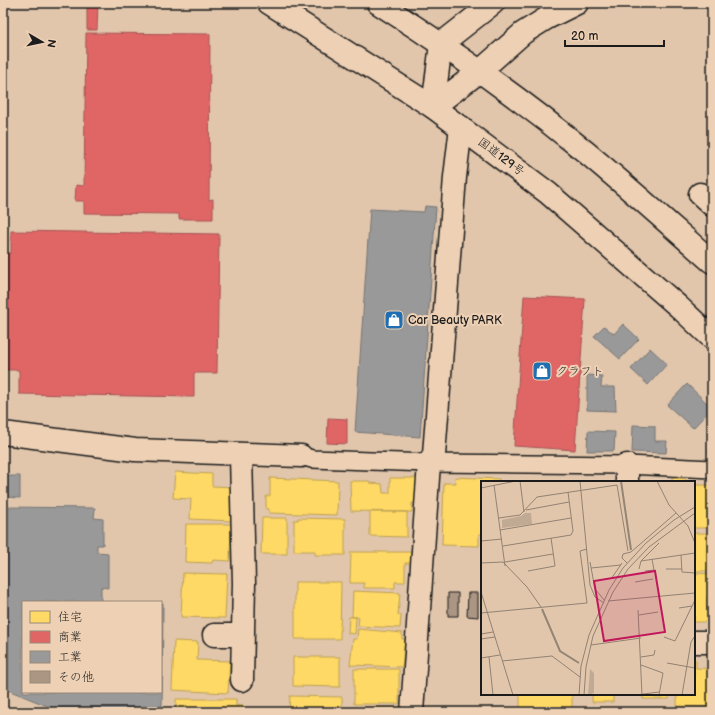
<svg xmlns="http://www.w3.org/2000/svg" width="715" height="715" font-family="'Balsamiq Sans','Klee One',sans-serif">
<rect width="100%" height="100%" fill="#e1c6ac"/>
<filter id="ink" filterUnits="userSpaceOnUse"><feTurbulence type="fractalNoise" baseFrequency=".025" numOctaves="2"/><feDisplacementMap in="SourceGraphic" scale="8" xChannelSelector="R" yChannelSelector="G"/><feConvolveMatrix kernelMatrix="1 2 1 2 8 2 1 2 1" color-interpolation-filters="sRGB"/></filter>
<g filter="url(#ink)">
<!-- homes -->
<path fill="#ffd966" stroke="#bba050" d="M175,472L212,474V486L235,487L233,521L190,519L191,499L173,498Z
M455,477L499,479V482H482V534H479V546L442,545L444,483H456Z
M270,478L338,481L337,515L269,513V509H266V496H270Z
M390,478H417V504L412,503V512L351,511L350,481H369L370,483L382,484L383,493H390Z
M672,478L686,479V482H672Z
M694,485H712V528H694Z
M370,512H407V537L370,536Z
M262,518H287V554H261Z
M298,518L345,519V555H315V551H294V520H298Z
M186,524H231L230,561L213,560L212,563L185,562Z
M694,533H712V571H694Z
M351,552H412V563H405V582H395V588H364V583H350Z
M183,573L227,574L225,618L181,617Z
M694,573L712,574V596H707V622H694Z
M295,582H341L340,639H295Z
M353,591L400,593L398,615H401L400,628L358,626L359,617H352Z
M349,617H356L355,634L348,633Z
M358,629L402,633V639H405L402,667L350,665L353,639H357Z
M174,641L198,642L197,660L230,661L228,693L172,690Z
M293,657H340V687L293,686Z
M694,660H696V668L712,669V707L677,706V694H694Z
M354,669H399V704H354Z
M520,694H572V712H520Z
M592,694H613V702H592Z
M643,694H669V699H643Z
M290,696L342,697V712L289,711Z
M176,699H236V706L243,705V712H176Z
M352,707L395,708V712H352Z"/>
<!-- shops -->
<path fill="#e06666" stroke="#a55050" d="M87,3H98L97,30H87Z
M86,33L210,34L209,200L213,199V219H179V214L84,213V201H75L76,185L84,186Z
M11,231L219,234L217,373H194V397L19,394V370H3V253H11Z
M524,296L585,299L575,450L514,446Z
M328,418L347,419V444L327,443Z"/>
<!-- industry -->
<path fill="#999" stroke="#747474" d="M425,206L436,207L420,437L355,432L370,209L424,212Z
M623,324L639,339L620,359L594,336L604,326L614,334Z
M650,348L667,364L648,385L631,369Z
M587,375L602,376L601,387H615L616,411L587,410Z
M687,384L712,408L693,428L667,405Z
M633,425L655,426V441H667L666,453L632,452Z
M588,431L615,432L614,451H587Z
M712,437V454L708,453Z
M3,476H20V498L6,497V487L3,488Z
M3,507L95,508L94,518L103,519V545H97V552L108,553V588L101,587V602H23V692H161V603H163L162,712H62L3,688Z
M589,711L658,712H589Z"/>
<!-- building -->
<path fill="#ab9683" stroke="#1c1c1c" d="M448,593H458V616H448Z
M468,593H478V617L467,616Z"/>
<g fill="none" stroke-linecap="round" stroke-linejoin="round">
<!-- lane casing -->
<g stroke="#1c1c1c" stroke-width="20">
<path id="lane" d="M301,456L312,459L429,463L627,465L712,469"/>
</g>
<!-- street casing -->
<g stroke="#1c1c1c" stroke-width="25">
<path id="street" d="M700,194L712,205
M3,433L135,450L301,456
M241,454L244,583L242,680
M627,465V482
M214,635H242
M694,642H712
M412,712L429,463L434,455L455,177L461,127"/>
</g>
<!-- secondary casing -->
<g stroke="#1c1c1c" stroke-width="25">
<path id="secondary" d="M433,107L480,71L523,33L547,18L577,3
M433,107L441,44L493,3"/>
</g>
<!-- highway casing -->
<g stroke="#1c1c1c" stroke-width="25">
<path id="highway" d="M269,3L433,107L548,193L679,307L712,338
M378,3C449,48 517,96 582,149C626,185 669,224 712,262"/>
</g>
<!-- lane -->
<use href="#lane" stroke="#eed1b5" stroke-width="17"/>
<!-- street -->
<use href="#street" stroke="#eed1b5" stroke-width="22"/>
<!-- secondary -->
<use href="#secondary" stroke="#eed1b5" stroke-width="22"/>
<!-- highway -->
<use href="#highway" stroke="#eed1b5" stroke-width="22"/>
</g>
</g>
<!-- icons -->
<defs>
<g id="shop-square" transform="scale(1)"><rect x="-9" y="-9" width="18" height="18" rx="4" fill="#1f6fb2" stroke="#eed1b5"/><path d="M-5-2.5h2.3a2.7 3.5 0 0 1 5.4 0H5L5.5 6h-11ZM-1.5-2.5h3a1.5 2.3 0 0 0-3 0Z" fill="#fff"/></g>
</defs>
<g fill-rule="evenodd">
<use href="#shop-square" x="394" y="320"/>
<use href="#shop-square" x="542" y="371"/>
</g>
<g text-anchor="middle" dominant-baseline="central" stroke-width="4" stroke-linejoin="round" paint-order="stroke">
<!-- street labels -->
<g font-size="12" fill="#1c1c1c" stroke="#eed1b5">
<text transform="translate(501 157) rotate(37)">国道129号</text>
</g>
<!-- poi labels -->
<g font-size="12" fill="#1c1c1c" stroke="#eed1b5" text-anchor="start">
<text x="408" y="320">Car Beauty PARK</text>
<text x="556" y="371">クラフト</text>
</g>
</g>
<!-- overview -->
<g transform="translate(481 481)">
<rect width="214" height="214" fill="#e1c6ac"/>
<path d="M44,32H50L51,43L21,47V39L40,35ZM109,188L113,192V212L107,214Z" fill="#c1aa94"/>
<path fill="none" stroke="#958574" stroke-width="2" d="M140,0L150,69M61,128L79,170L98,182"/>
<path fill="none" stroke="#928272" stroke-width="1" d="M39,0L43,31M99,0L109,104L114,116L123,122M176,0L188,24L207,45L214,62M13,4L24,85M0,7L35,0M45,29L88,21M18,37L39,34L56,16L136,4L147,70M19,49L90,37M0,60L21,58M22,65L90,54L92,50L87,11M200,74L201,91L214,92M160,80L214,72M24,81L72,73M109,81L114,108L124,120M0,82L22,81L46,106L60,126M146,82L141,77L142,73L150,71L195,32M110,87L140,84M158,88L160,80L178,62M185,88H201M47,90L74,85L70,57M164,90L173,89L171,78M130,98L141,82M154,101L172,98M0,111L32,214M127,120L214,112M198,127L211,125M157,129L161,214M0,132L106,122L99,70L106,68M158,134L177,131M0,153L12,151M183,156L194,160L214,119M0,158L14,156M110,164L160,157M8,176L12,214M160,176L173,174L174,169M0,177L19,174M21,180L71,175L99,196M186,182L214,187M160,184L182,192L178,214M98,214L100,185L108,154L128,109L142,87L165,62L193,39L214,26M103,214L105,186L112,155L132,111L147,88L168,66L214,32M155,214L178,211M201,214L210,161L214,155"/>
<path fill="#c2185b" fill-opacity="0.15" stroke="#c2185b" stroke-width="2" d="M174,90L184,151L123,160L113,100Z"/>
<rect width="214" height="214" fill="none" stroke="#1c1c1c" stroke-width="2"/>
</g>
<!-- margin -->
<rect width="715" height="715" fill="none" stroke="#eed1b5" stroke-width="16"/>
<rect x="8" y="8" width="699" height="699" fill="none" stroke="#1c1c1c" stroke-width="1.5" filter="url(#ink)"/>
<!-- legend -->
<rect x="22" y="601" width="140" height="92" fill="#eed1b5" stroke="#9a8978"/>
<rect x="30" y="611" width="20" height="12" fill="#ffd966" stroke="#9a8978"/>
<text x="58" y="621" font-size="12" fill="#1c1c1c">住宅</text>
<rect x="30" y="631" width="20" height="12" fill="#e06666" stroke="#9a8978"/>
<text x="58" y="641" font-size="12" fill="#1c1c1c">商業</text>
<rect x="30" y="651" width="20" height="12" fill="#999999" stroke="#9a8978"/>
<text x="58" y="661" font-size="12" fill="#1c1c1c">工業</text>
<rect x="30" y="671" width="20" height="12" fill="#ab9683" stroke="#9a8978"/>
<text x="58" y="681" font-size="12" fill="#1c1c1c">その他</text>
<!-- north arrow -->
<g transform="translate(42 42) rotate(99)" stroke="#eed1b5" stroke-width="3" paint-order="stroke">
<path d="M0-3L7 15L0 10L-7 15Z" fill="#1c1c1c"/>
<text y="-6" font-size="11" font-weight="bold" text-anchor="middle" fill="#1c1c1c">N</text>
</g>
<!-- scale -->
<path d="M565 40v6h99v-6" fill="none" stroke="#1c1c1c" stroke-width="2"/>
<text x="571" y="40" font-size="12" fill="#1c1c1c" stroke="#eed1b5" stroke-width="3" paint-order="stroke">20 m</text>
</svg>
